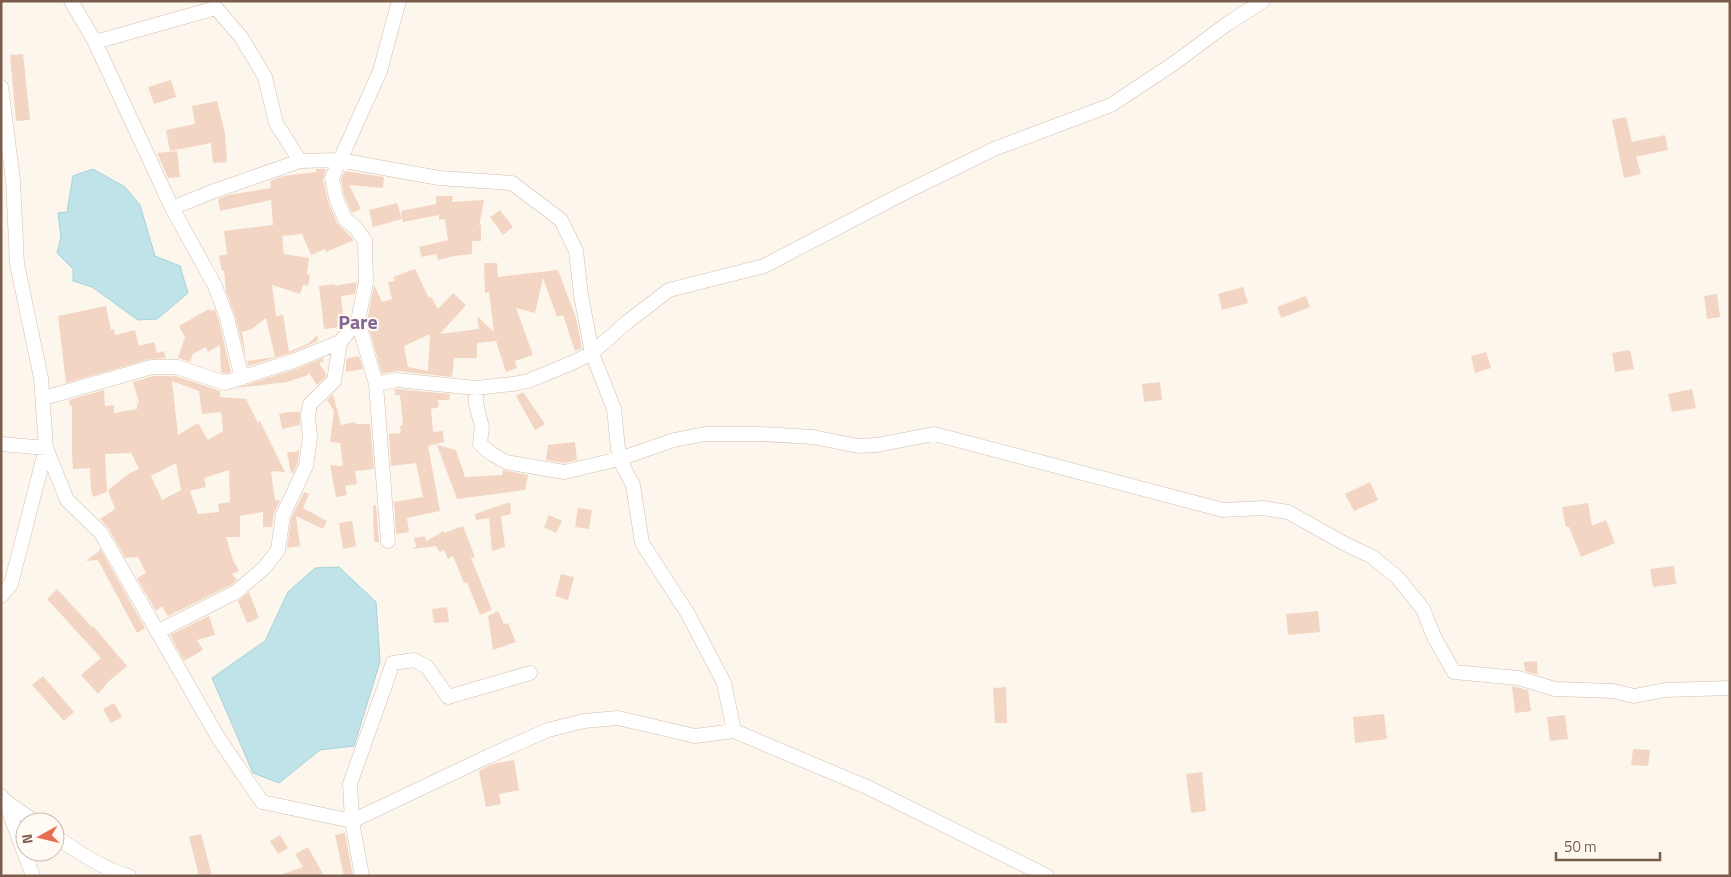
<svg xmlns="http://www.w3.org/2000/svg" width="1731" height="877" font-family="'Titillium Web',sans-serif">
<rect width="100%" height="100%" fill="#fdf6ec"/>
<!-- water -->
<path fill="#bfe3e8" stroke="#a5d3da" d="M93,169L125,187L140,205L155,256L180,266L188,293L157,319L138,320L92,287L73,281V269L57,253L61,237L58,213L67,212L73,176Z
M339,567L376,602L380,662L354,746L320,750L279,783L253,773L212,678L265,641L288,592L315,568Z"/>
<!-- building -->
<path fill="#f3d5c3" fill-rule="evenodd" d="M23,54L30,120L16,121L10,55Z
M171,80L176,97L154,104L148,87Z
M217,101L225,133L227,162L213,163L211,143L170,151L166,130L195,124L192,106Z
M1626,117L1632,142L1665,135L1668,150L1636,157L1641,174L1624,178L1612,120Z
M177,151L180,177L168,178L157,153Z
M316,169H326L323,180L328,201L337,223L354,240L326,252L325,249L311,255L302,234L282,236L284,254L309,258L307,274L310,275L308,286L303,285L300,294L272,285L276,316L283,315L289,352L309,343L317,335L318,341L293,352L248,366L247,361L275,357L266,318L252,329L242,332L246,359L235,316L226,291L224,271H222L219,256L227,254L224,231L273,225L271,200L220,211L218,199L228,195L271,188L270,181L283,176L316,172Z
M345,171L384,177L383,188L349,185L361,209L352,213L344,195L341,179Z
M436,196H453L452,202L484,200L479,226L481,224V241H472V254L454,256L438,260L436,254L422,257L419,247L448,240L445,219L439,220V215L403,222L401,211L436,204Z
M397,203L402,219L373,227L369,210Z
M500,210L513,227L503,235L490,217Z
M484,263H497L498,277L558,270L576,318L582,348L575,351L563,315L557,317L543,278L535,313L516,308L533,355L515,361L517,368L506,372L496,341L477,343V358H454L452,377L398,371L382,374L367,322L374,285L382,302L392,299L388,282L395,281L393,277L415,269L429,298L431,297L438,309L453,293L466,305L440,334L479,329L477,316L494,332L489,292L485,293ZM430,334L428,371L408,367L404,346Z
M357,282L355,294L341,296L344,324L341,327L324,329L319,286L335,284V286Z
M1243,287L1248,303L1222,310L1218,294Z
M1717,294L1720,317L1707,319L1704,296Z
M1306,296L1310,307L1281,318L1277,307Z
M106,306L111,330L114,329L115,335L135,330L139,346L154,342L157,353L164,351L166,358L150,359L66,383L58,316Z
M209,309L210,311L215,310L219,321L231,372L225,374L221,372L220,345L208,352L206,347L193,354L190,362L178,358L185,337L179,326Z
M1630,350L1634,369L1615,372L1612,353Z
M1486,352L1491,368L1475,373L1471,356Z
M359,356L363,369L346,372V359Z
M323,358L324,361L319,363L326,374V377L317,385L308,372V375L287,382L237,388L299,368Z
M153,376H171V378L172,376H176L220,391V397L246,399L258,423L260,421L285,472L271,471L275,500L280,501L274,513L272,527H263V512L240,516V537H226L233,560L239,571L232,574L237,580L231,585L168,616L162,606L156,611L137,578L146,573L138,557L125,558L109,529L100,519L115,509L108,490L130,473L139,469L131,453L105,454L107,492L93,497L91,490L90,468L73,469L72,453V406H70L69,400L104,390L105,406L114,405V413L137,409V403H139L133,382ZM172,381L199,391L202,414L221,412L223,431L208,440L198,423L178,435ZM176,463L181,490L162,500L151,476ZM229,470L230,502L218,504L219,512L198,514L190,491L206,487L204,478Z
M1160,382L1162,400L1144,402L1142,384Z
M397,389L450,394L449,400H438L439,407L431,409L433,432L443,431L444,442L428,446L440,511L407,518L409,532L396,534L394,502L423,497L416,463L391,466L389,434L401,433L400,426L403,425L400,395H395V390L388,391Z
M1692,389L1696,408L1672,412L1668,394Z
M523,392L545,424L535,430L516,396Z
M333,394L341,425L355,422L356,424H370L374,469L355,471L357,484L345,486L347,495L336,497L330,465L343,466L340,443L330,442L334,411L327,400Z
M290,412H300V425L282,429L279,414Z
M575,442L577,460L564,463L546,460L548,445Z
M437,445L456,450L465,477L502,475L503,470L528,475L525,490L457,499Z
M297,450H299L298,463L293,473H291L287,452H297Z
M1370,482L1378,500L1354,511L1345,494Z
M304,492L309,494L303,508L327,521L323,529L296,516L300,546L287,548L291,518Z
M510,502L511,514L501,516L505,547L492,551L489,518L476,520L475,514Z
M1588,503L1592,526L1606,520L1615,543L1581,557L1569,527H1566L1562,507Z
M376,505L379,542H374L373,506Z
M578,508L592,510L589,529L575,527Z
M549,515L562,521L556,533L544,527Z
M352,521L356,546L343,549L339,523Z
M463,526L475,557L471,558L492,610L480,615L467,582L464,583L453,556L448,559L444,550L440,552L436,546L412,549L416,547L414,538L425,536L426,541L444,531V533Z
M100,548L145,628L137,633L98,560L86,561L99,551Z
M1674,566L1676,584L1653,587L1650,569Z
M561,574L574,577L568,600L555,596Z
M57,589L92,627L93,626L127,666L108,682L98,694L81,675L101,658L47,599Z
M249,592L259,618L247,623L238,601Z
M447,607L449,622L434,623L432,609Z
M498,611L504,624L508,623L516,642L493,650L488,616Z
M1318,611L1320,632L1288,635L1286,614Z
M209,616L215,635L197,640L203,650L184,661L170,635Z
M1537,661L1538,675L1525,671L1524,662Z
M43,676L74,712L64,721L32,685Z
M1512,686L1528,690L1531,711L1515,713Z
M1006,687L1007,723H995L993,688Z
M114,703L122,717L111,723L103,709Z
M1384,714L1387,739L1355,743L1353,717Z
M1565,715L1568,739L1550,741L1547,717Z
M1633,749L1650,750L1648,766L1631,765Z
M514,760L519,790L499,794L501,804L486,807L479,771L492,764Z
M1202,772L1206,811L1191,813L1186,774Z
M345,833L353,876H344L335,835Z
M201,834L212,876H199L189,837Z
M280,835L288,848L278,854L270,841Z
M308,847L324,876H284L283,874L303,867L295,854Z"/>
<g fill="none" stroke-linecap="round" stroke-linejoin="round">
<!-- minor casing -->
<g stroke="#d1beb0" stroke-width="15">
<path id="minor" d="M71,1L95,42L216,8L241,37L265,77L276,123L300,161L339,160L439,178L512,183L561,220L576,251L581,295L592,353L614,409L619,459L633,485L642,543L688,614L724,683L734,731L867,787L1047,876
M95,42L172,208L215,286L227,318L242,378
M1,87L13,180L17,264L41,378L46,448L67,500L101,533L219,739L262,802L352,821L489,756L548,730L584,721L618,718L695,736L734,731
M172,208L214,191L300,161
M358,321L376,384L388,541
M376,384L397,380L476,388L513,384L528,381L574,362L592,353L626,323L669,290L764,266L904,193L994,149L1111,105L1173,64L1227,24L1263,1
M476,388V404L482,427L480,444L492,454L506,462L564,472L619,459L674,440L705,434H760L813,437L858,446L877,445L934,434L1223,510L1263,508L1288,512L1347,545L1371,556L1397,577L1423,609L1434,637L1454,672L1518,678L1555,689L1613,691L1634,696L1665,690L1730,688
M44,398L152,367H177L225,383L296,360L340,342L358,321L366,282L365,241L356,228L345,219L336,198L332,178L380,71L399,1
M1,444L46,448L11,584L1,596
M157,632L236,592L264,568L278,550L283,515L306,466L310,437L308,416L310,404L334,381L340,342
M1,796L5,801L33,876
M5,801L35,822
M55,836C76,851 105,870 129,876
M362,876L352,821L350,784L393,663L414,660L427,667L448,697L530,673"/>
</g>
<!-- minor -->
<use href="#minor" stroke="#fff" stroke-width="14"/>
</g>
<g text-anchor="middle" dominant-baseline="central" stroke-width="4" stroke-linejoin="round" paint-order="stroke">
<!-- quarter labels -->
<g font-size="20" font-weight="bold" fill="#846695" stroke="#fffaf3">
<text x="358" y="321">Pare</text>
</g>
</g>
<!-- border -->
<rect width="1731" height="877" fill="none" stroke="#7a5c4d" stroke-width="5"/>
<!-- north arrow -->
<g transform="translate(40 837) rotate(262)"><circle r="24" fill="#fffaf3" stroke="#cabbb1"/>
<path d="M0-4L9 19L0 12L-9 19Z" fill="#e76f51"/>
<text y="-8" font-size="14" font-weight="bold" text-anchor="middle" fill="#7a5c4d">N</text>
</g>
<!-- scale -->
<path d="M1556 852v8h104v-8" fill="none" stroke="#7a5c4d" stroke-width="2.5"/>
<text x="1564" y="852" font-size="15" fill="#7a5c4d" stroke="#fffaf3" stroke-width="4" paint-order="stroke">50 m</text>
</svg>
